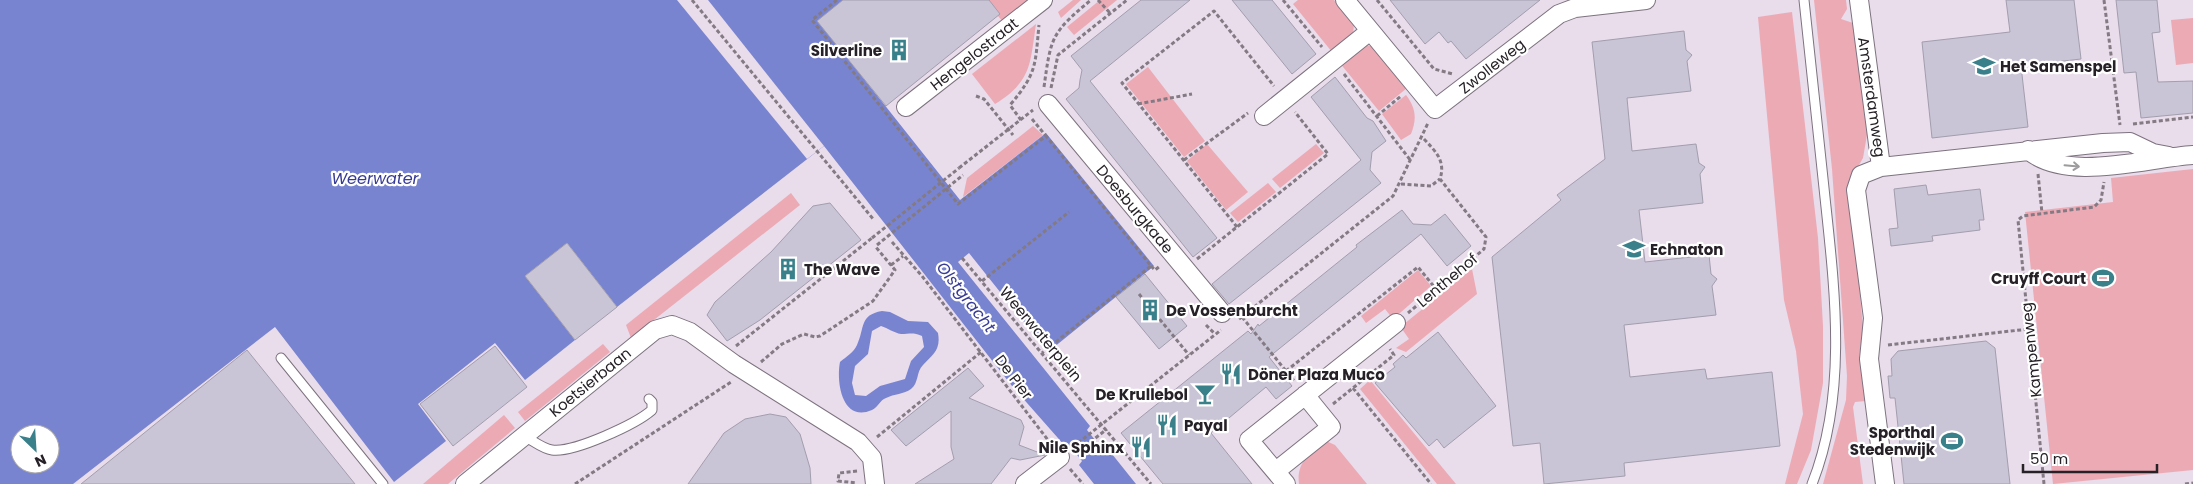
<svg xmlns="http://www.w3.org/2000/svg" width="2193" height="484" font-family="Poppins,sans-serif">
<rect width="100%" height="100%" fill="#e9dceb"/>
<!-- green -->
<path fill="#ecaab5" d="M984,0H1035L1005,24Z
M1073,0H1081L1061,18L1058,12Z
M1100,0H1117L1074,35L1067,27Z
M1298,0H1334L1354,24L1353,35L1332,52L1293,4Z
M1814,0H1846L1847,9L1841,19L1853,23L1868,129L1863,158L1850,181L1863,328L1859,357L1861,356L1866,401L1855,402L1853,407L1863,484H1823L1846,400L1847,376L1832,169Z
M1792,12L1818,238L1823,326V383L1811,450L1797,484H1785L1803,414L1796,351L1784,300L1758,17Z
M2193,18V63L2176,65L2171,20Z
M1036,24C1030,64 1032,81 995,104L972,74Z
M1364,44L1370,46L1371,45L1407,88L1379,111L1339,62Z
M1148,67L1205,141L1184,157L1126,84Z
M1406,95C1416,108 1417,119 1411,134L1401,140L1382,114Z
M1033,126L1043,135L963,197L967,178Z
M1207,144L1248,192L1226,210L1187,161Z
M1316,144L1324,153L1280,188L1272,179Z
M2193,169V470L2053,484L2025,212L2113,202L2111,178Z
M1268,183L1276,192L1238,222L1230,213Z
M791,193L800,205L631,338L626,325Z
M1472,269L1477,294L1406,352L1396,348L1409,339L1402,329L1404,324Z
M1418,270L1431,286L1393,319L1385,309L1366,323L1361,316Z
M603,344L610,352L525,421L518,412Z
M1370,380L1456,484H1437L1360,389Z
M504,415L515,428L448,484H423Z
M1326,441L1335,445L1367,484H1299C1296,462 1311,452 1326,441Z"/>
<!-- water -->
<path fill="#7984d0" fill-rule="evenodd" d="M0,0H843L818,21L960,200L1046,133L1154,266L1048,352L969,253L958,262L1090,426L1087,430L1100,446L1104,444L1136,484H1094L1079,465L1082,461L1069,445L1065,446L1012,386L824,146L617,307L567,243L525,276L575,340L525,380L495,343L418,404L446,441L394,482L275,327L73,484H0ZM20,434H50V464H20Z
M882,311L890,312L908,321L928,322L938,333C941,350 933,354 923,365C916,372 919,383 911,389C904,394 894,394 886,398C880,400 878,407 872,410C842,423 836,382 840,362C846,357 854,352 857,345C865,328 859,315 882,311ZM881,326C888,328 894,333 901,334C910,334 913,332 922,336L924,347L911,361L905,379L880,386L866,396L855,395L852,383L855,366L868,354L872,331Z"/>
<!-- pier -->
<path fill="#e9dceb" d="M677,0H708L824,146L807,159Z"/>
<!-- building -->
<path fill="#cac5d6" stroke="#a29eae" d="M843,0H989L1000,14L886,106L817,21Z
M1141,0H1190L1090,81L1217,238L1193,257L1066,99L1079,88L1080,80L1082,70L1071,56Z
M1232,0H1272L1316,54L1292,74Z
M1390,0H1540L1466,59L1451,41L1448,43L1439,32L1425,44Z
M2006,0H2074L2081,59L2021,66L2028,127L1932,138L1922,42L2010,32Z
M2116,0H2157L2160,32L2152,33L2158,82L2193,81V113L2141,118L2136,72L2124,73Z
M1684,31L1686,50L1692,55L1687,61L1691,91L1627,98L1632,151L1696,144L1699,163L1705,167L1700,174L1703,203L1639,210L1645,262L1709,255L1711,274L1717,279L1712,286L1716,315L1624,325L1630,377L1705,369L1707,379L1772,372L1780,446L1624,463L1625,476L1544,484L1540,443L1513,446L1492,257L1561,200L1557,195L1605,159L1592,42Z
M1335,77L1367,118L1373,121L1386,141L1372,152L1370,170L1381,183L1229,304L1212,284L1361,160L1311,97Z
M1926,185L1928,195L1980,189L1984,220H1979L1980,230L1932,236L1933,241L1891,246L1889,229L1898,228L1894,189Z
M830,203L861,240L760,320L727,341L707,315L715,302L771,252L813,206Z
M1402,210L1413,224L1431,225L1445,214L1471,246L1447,266L1421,234L1269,357L1292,386L1276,399L1266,387L1211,433L1252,484H1163L1121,433L1248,331L1251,334L1258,324L1259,326L1357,247L1356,245Z
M567,243L617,307L575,340L525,276Z
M1145,274L1187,326L1159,349L1116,297Z
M1438,332L1496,406L1444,448L1437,439L1429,446L1375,383L1395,367L1393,364L1403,355L1406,358Z
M1986,341L1995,348L2010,484H1904L1895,398H1890L1888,376H1892L1891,359L1898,351Z
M495,346L527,387L453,446L420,404Z
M247,350L355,484H81Z
M968,368L984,386L969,398L1021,420L1024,427L1019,445L1045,455L1020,460L1011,458L991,484H915L954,459L951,447V411L906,446L891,430Z
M770,414L786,417L800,434L810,468L811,484H688L724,433L745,419Z"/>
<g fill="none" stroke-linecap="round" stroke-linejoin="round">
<!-- lane casing -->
<g stroke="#7d727f" stroke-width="11">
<path id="lane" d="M1804,0C1811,63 1817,125 1824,188C1834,284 1849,391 1812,484
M281,358L383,484
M524,436C532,440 543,449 552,450C574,453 636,424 652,410V402L649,399"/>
</g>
<!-- street casing -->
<g stroke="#7d727f" stroke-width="20">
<path id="street" d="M1345,0L1435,109L1559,14L1575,8L1646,0
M1859,0L1881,167L2103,143L2130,142L2153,153L2169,156
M1048,104L1222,313
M906,107L1043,0
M1264,116L1370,31
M2028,150C2066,183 2146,158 2193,155
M1881,167L1861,175L1856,190L1873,318L1869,359L1885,484
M1276,471L1331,427L1305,395
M465,484L655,330L672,325L690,332L734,364L858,442L872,458L875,484
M1025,484L1060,457
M1286,484L1249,440L1396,323"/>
</g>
<!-- path -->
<path stroke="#837a84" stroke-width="3" stroke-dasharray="4 2.5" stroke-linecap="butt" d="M692,0L874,220
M837,0L812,20L958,204L1046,136L1151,266L1042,353
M1098,0L1110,13
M1283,0L1322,47
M1377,0L1434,69L1453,74
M2104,0L2120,125
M1344,74L1411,161
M1044,87C1051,37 1051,33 1091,0
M1051,88L1058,55L1127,0
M976,96L984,99L1013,135
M1138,104L1192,94
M1377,116L1401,96
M1032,119L1046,136
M1021,120L1010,105C1037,73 1035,66 1039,25
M2133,124L2193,117
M1184,160L1248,113
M959,168L1033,110
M2038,174L2042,213
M1401,184L1431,186L1440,179
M1237,227L1122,83L1214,11L1274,86
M892,242L922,276L1051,444
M962,258L1151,484
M1197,259L1328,154L1295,112
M891,265L903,256
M1151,266L1155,270L1160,266
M982,281L1069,212
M1139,294L1189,355
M1408,313L1484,249L1486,237L1440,179C1446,160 1435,151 1423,138
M1242,317L1295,382
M1239,319L1393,196L1428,123
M1206,325L1215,334
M1888,345L2029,329
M736,346L872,238
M761,362L782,344L804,334L815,337L820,336L873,301L895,270L875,246
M1286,371L1418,267L1436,289
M1353,388L1431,484
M1333,404L1394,355L1390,349
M877,437L981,352
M1073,447L1221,330
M1075,454L1107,429
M1070,469L1083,484
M857,471L839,473L838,481L857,483
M575,484L731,382
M2044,484L2018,220L2023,216L2094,207L2101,200L2104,182
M2185,484L2193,483"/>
<!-- lane -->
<use href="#lane" stroke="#fff" stroke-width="9"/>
<!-- street -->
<use href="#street" stroke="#fff" stroke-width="18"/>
<!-- path-bridge -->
<path stroke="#837a84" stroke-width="3" stroke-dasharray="4 2.5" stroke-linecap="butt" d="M872,238L959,168
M877,245L963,175"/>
</g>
<!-- one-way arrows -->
<defs><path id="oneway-shaft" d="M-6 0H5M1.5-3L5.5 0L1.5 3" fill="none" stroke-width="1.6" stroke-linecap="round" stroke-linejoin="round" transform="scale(1.25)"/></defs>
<use stroke="#9d9b9d" href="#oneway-shaft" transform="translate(2072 166) rotate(5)"/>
<!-- icons -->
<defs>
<g id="building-bare" transform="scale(1.725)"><path d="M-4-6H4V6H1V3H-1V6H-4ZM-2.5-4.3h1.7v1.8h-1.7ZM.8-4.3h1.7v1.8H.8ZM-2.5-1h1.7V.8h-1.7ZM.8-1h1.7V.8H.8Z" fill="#39808a" stroke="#fff" stroke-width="2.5" paint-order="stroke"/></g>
<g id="school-bare" transform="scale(1.725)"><path d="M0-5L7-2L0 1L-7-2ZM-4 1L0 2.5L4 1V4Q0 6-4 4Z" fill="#39808a" stroke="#fff" stroke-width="2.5" paint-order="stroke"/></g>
<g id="stadium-bare" transform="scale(1.725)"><path d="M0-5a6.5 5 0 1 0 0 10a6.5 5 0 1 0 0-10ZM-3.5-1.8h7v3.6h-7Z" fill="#39808a" stroke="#fff" stroke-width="2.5" paint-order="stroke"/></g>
<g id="restaurant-bare" transform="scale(1.725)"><path d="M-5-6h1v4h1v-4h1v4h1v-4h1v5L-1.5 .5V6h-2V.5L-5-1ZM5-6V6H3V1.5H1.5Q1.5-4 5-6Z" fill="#39808a" stroke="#fff" stroke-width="2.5" paint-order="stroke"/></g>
<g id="bar-bare" transform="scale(1.725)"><path d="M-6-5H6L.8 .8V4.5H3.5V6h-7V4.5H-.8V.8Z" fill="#39808a" stroke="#fff" stroke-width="2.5" paint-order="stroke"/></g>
</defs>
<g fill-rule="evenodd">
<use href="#building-bare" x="899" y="50"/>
<use href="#school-bare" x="1984" y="66"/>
<use href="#school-bare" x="1634" y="249"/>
<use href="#building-bare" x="788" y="269"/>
<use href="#stadium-bare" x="2103" y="278"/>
<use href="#building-bare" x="1150" y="310"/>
<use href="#restaurant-bare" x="1231" y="374"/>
<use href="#bar-bare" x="1205" y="394"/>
<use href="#restaurant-bare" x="1167" y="425"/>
<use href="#stadium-bare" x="1952" y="441"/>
<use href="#restaurant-bare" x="1141" y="447"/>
</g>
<g text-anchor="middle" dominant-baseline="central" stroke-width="4.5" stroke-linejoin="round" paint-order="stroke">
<!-- poi labels -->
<g font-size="15" font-weight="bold" fill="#252126" stroke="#fff" text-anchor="start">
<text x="882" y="50" text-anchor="end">Silverline</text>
<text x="2000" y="66">Het Samenspel</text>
<text x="1650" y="249">Echnaton</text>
<text x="804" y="269">The Wave</text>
<text x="2086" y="278" text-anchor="end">Cruyff Court</text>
<text x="1166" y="310">De Vossenburcht</text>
<text x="1248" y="374">Döner Plaza Muco</text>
<text x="1188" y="394" text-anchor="end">De Krullebol</text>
<text x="1184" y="425">Payal</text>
<text x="1935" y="432" text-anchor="end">Sporthal<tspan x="1935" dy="17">Stedenwijk</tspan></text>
<text x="1124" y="447" text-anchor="end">Nile Sphinx</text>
</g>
<!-- street labels -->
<g font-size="15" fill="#252126" stroke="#fff">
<text transform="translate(974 54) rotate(-38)">Hengelostraat</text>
<text transform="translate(1492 66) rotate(-38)">Zwolleweg</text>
<text transform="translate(1872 97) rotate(82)">Amsterdamweg</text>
<text transform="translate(1135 209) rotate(50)">Doesburgkade</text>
<text transform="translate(1447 280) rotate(-40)">Lenthehof</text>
<text transform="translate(1041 334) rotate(50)">Weerwaterplein</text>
<text transform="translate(2031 350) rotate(-96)">Kampenweg</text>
<text transform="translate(1014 377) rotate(53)">De Pier</text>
<text transform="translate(590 382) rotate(-39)">Koetsierbaan</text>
</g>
<!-- water labels -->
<g font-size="16" font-style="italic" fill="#383b95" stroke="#fff">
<text x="375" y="178">Weerwater</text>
<text transform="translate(966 297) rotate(52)">Olstgracht</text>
</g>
</g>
<!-- north arrow -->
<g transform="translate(35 449) rotate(155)"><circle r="24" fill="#ffffff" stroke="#a8a6a8"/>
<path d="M0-4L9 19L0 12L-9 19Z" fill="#39808a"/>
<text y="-8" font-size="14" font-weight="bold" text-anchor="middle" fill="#252126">N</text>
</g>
<!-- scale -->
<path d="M2023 464v8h134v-8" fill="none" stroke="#252126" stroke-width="2.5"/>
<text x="2030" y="464" font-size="15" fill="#252126" stroke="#ffffff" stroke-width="4" paint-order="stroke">50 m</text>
</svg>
